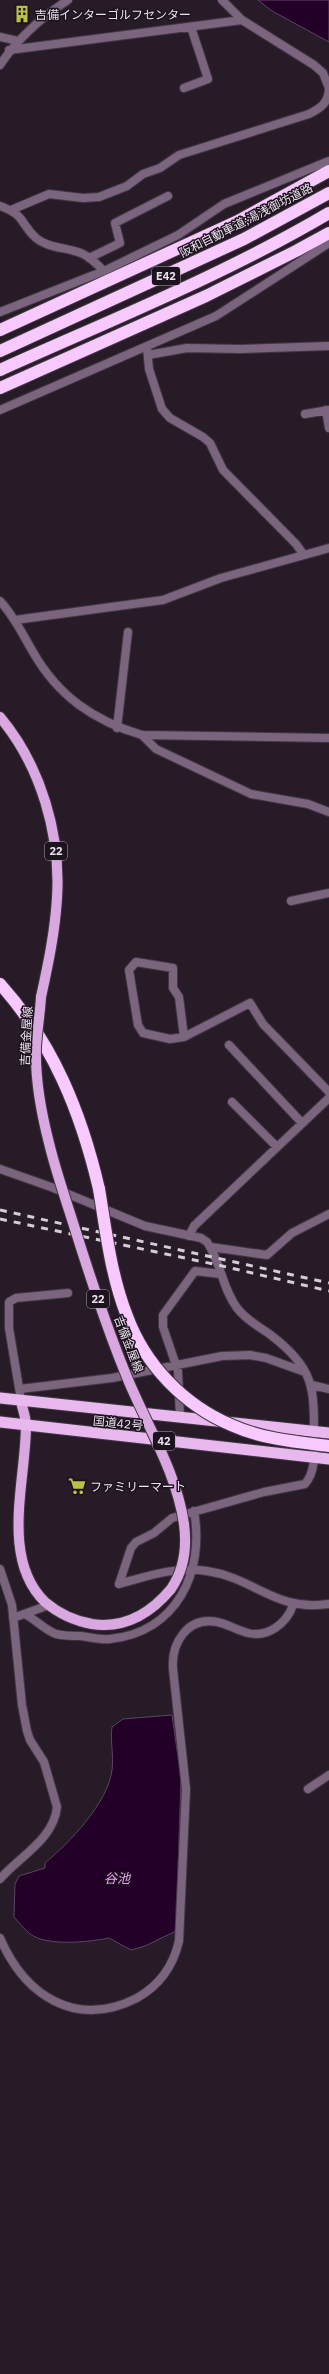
<svg xmlns="http://www.w3.org/2000/svg" width="329" height="2374" font-family="'IBM Plex Sans','Noto Sans JP',sans-serif">
<rect width="100%" height="100%" fill="#271b28"/>
<!-- water -->
<path fill="#220027" stroke="#5e4462" d="M258,0H329V42L272,11Z
M172,1715L181,1778L176,1931L145,1946L131,1950L109,1938C90,1942 45,1947 29,1933C24,1929 19,1922 14,1917L15,1884L19,1876L45,1868V1863C69,1843 108,1803 112,1770C114,1756 110,1741 112,1727L123,1719Z"/>
<g fill="none" stroke-linecap="round" stroke-linejoin="round">
<!-- minor casing -->
<g stroke="#423743" stroke-width="10">
<path id="minor" d="M222,0L242,20L314,65L323,73L329,88
M0,37L18,41
M9,50L242,20
M184,88L208,79L191,27
M0,206C26,215 20,224 36,238C49,249 68,247 83,254C91,258 98,265 104,271
M11,210L49,194L83,198L99,197L127,186L143,174L160,168L179,155L309,114C321,108 328,103 329,89
M89,258L120,243L115,223L168,196
M0,312L104,271L178,235L224,204L329,161
M147,347L149,369L162,409L170,418L203,437L210,443L223,470L296,544L304,555
M148,355L187,348L240,349L329,346
M0,410L216,316L329,243
M326,410L329,428
M305,414L329,410
M15,620L163,600L221,578L329,548
M117,728L128,632
M142,735L156,749L251,794L308,804L329,812
M291,901L329,893
M184,1037L179,997L173,988V968L136,962L129,970L138,1025L143,1033L170,1039L184,1037L250,1003L263,1024L329,1092
M229,1045L302,1123
M232,1102L277,1147
M0,1169L51,1187L145,1226L201,1238L207,1242C221,1262 222,1288 237,1308C247,1321 260,1327 272,1336C315,1369 314,1389 314,1437C314,1454 316,1471 305,1484L264,1492L172,1518L154,1533L136,1542L131,1548L119,1584
M189,1236L194,1226L329,1098
M211,1247L267,1255L292,1233L329,1214
M312,1385L329,1389
M20,1389L112,1378L222,1356L250,1355L266,1358L305,1372
M20,1394L9,1328V1302L16,1298L68,1293
M180,1417L178,1371L163,1327V1315L195,1271L221,1274
M0,1569L12,1605L22,1705L27,1731L30,1740L44,1762L57,1807C54,1839 19,1857 0,1879
M119,1584C148,1576 176,1566 207,1571C255,1578 275,1612 329,1604
M25,1614C36,1620 45,1630 56,1634C64,1636 72,1636 80,1636C90,1637 100,1640 110,1639C177,1632 205,1572 194,1511
M13,1618L49,1605
M308,1789L329,1775
M0,1938C25,1996 76,2029 137,1998C160,1985 173,1967 179,1941L186,1789L173,1669C171,1644 187,1616 217,1622C227,1624 237,1630 248,1633C268,1638 287,1623 293,1605"/>
</g>
<!-- tertiary casing -->
<g stroke="#423743" stroke-width="10">
<path id="tertiary" d="M0,65C18,38 42,17 68,0
M0,601C14,616 23,635 33,652C58,696 94,721 142,735L329,738"/>
</g>
<!-- primary casing -->
<g stroke="#423743" stroke-width="12">
<path id="primary" d="M0,717C41,766 61,835 57,898C55,932 48,965 41,997
M21,1401C22,1408 26,1417 26,1425C26,1481 0,1558 45,1602C58,1613 75,1621 92,1624C125,1629 150,1614 171,1589"/>
</g>
<!-- trunk casing -->
<g stroke="#423743" stroke-width="13">
<path id="trunk" d="M0,1398L329,1433
M0,1422L329,1459"/>
</g>
<!-- motorway casing -->
<g stroke="#423743" stroke-width="14">
<path id="motorway" d="M0,330L238,221L329,171
M0,351L244,239L329,193
M0,370C111,320 224,275 329,213
M0,388L206,296L296,251L329,233
M0,984C53,1043 81,1112 99,1189"/>
</g>
<!-- minor -->
<use href="#minor" stroke="#7b647e" stroke-width="8"/>
<!-- tertiary -->
<use href="#tertiary" stroke="#7b647e" stroke-width="8"/>
<!-- primary -->
<use href="#primary" stroke="#d9a8e0" stroke-width="10"/>
<!-- trunk -->
<use href="#trunk" stroke="#e8b8ef" stroke-width="11"/>
<!-- motorway -->
<use href="#motorway" stroke="#f8c9fe" stroke-width="12"/>
<!-- rail -->
<path stroke="#d5cdd6" stroke-width="3" stroke-dasharray="7 7" stroke-linecap="butt" d="M0,1210L329,1283
M0,1219L218,1265L329,1291"/>
<!-- primary-bridge casing -->
<g stroke="#423743" stroke-width="12" stroke-linecap="butt">
<path id="primary-bridge" d="M41,997C40,1014 37,1031 36,1047C35,1079 41,1112 49,1143C56,1172 66,1200 75,1229C91,1280 108,1332 129,1382C148,1427 177,1474 184,1524C187,1547 184,1570 171,1589"/>
</g>
<!-- motorway-bridge casing -->
<g stroke="#423743" stroke-width="14" stroke-linecap="butt">
<path id="motorway-bridge" d="M99,1189C106,1231 111,1276 127,1316C145,1365 184,1405 231,1425C262,1439 296,1442 329,1446"/>
</g>
<!-- primary-bridge -->
<use href="#primary-bridge" stroke="#d9a8e0" stroke-width="10"/>
<!-- motorway-bridge -->
<use href="#motorway-bridge" stroke="#f8c9fe" stroke-width="12"/>
</g>
<!-- icons -->
<defs>
<g id="building-bare" transform="scale(1.38)"><path d="M-4-6H4V6H1V3H-1V6H-4ZM-2.5-4.3h1.7v1.8h-1.7ZM.8-4.3h1.7v1.8H.8ZM-2.5-1h1.7V.8h-1.7ZM.8-1h1.7V.8H.8Z" fill="#b9c046" stroke="#1d121f" stroke-width="2.5" paint-order="stroke"/></g>
<g id="supermarket-bare" transform="scale(1.38)"><path d="M-6-5.5h2.5l.6 2H6L4.5 2H-2.5L-4.4-4H-6ZM-1.5 3.2a1.3 1.3 0 1 0 .1 0ZM3 3.2a1.3 1.3 0 1 0 .1 0Z" fill="#b9c046" stroke="#1d121f" stroke-width="2.5" paint-order="stroke"/></g>
</defs>
<g fill-rule="evenodd">
<use href="#building-bare" x="22" y="14"/>
<use href="#supermarket-bare" x="77" y="1486"/>
</g>
<g text-anchor="middle" dominant-baseline="central" stroke-width="3" stroke-linejoin="round" paint-order="stroke">
<!-- shield labels -->
<g fill="#1d121f" stroke="#aca4ae" stroke-width="1">
<rect x="152" y="267" width="28" height="18" rx="3"/>
<rect x="45" y="842" width="22" height="18" rx="3"/>
<rect x="87" y="1290" width="22" height="18" rx="3"/>
<rect x="153" y="1432" width="22" height="18" rx="3"/>
</g>
<g font-size="11" font-weight="bold" fill="#eae2eb">
<text x="166" y="276">E42</text>
<text x="56" y="851">22</text>
<text x="98" y="1299">22</text>
<text x="164" y="1441">42</text>
</g>
<!-- poi labels -->
<g font-size="12" fill="#eae2eb" stroke="#1d121f" text-anchor="start">
<text x="35" y="14">吉備インターゴルフセンター</text>
<text x="90" y="1486">ファミリーマート</text>
</g>
<!-- street labels -->
<g font-size="12" fill="#eae2eb" stroke="#1d121f">
<text transform="translate(246 220) rotate(-27)">阪和自動車道;湯浅御坊道路</text>
<text transform="translate(26 1036) rotate(-87)">吉備金屋線</text>
<text transform="translate(129 1344) rotate(69)">吉備金屋線</text>
<text transform="translate(118 1423) rotate(6)">国道42号</text>
</g>
<!-- water labels -->
<g font-size="13" font-style="italic" fill="#eea4f8" stroke="#1d121f">
<text x="117" y="1878">谷池</text>
</g>
</g>
</svg>
